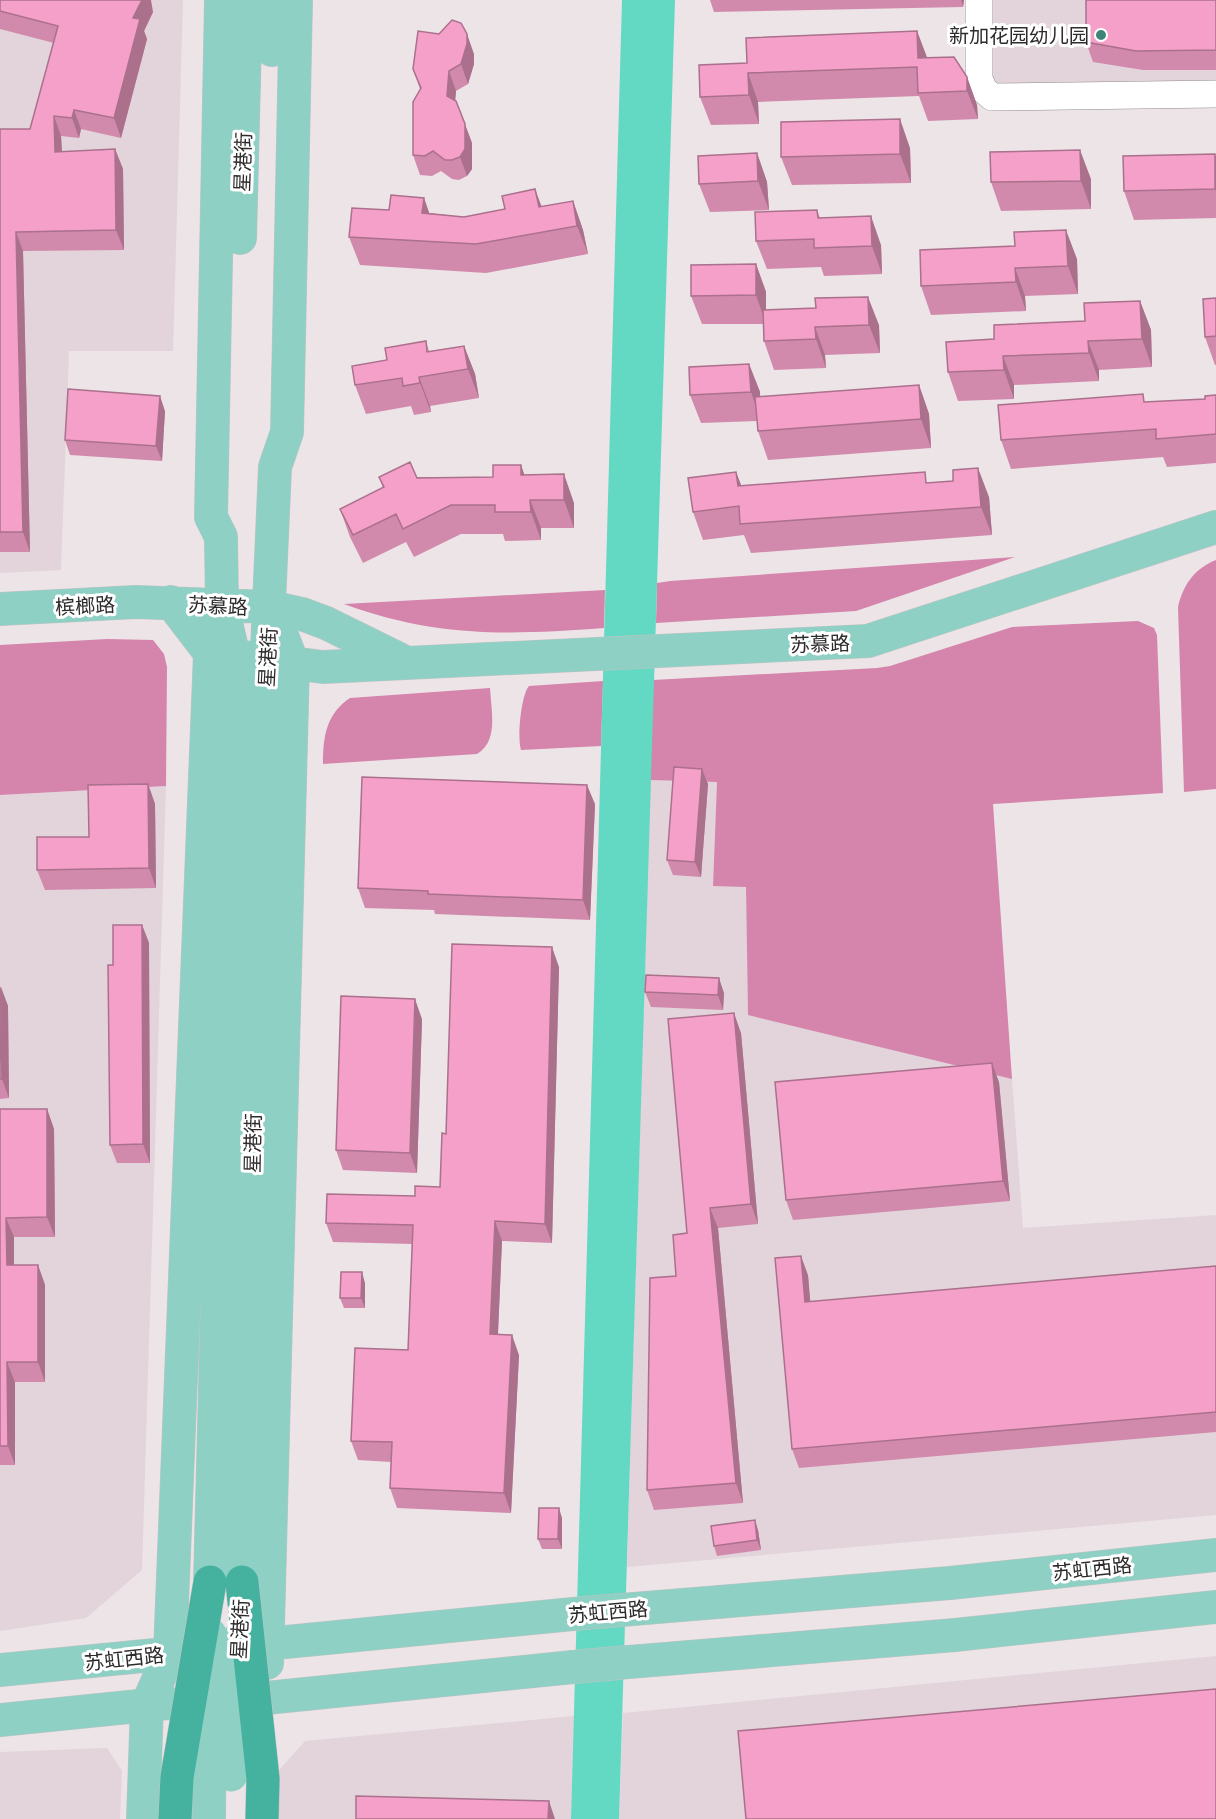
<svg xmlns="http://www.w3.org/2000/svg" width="1216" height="1819" font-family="'Golos Text','Noto Sans SC',sans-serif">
<rect width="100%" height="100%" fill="#ece4e7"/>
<!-- built -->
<path fill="#e2d4da" d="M0,0H183L173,351H69L61,570L0,573Z
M987,0H1216V85L1003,87L993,82Z
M650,780L717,782L713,886H746L748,1014L1012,1079L1023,1228L1216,1215V1515L627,1567Z
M166,786L142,1570L86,1618L0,1631V795Z
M1216,1656V1819H619L623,1713Z
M574,1716L571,1819H273L274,1776L305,1741Z
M107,1748L122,1771L120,1819H0V1752Z"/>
<!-- forest -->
<path fill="#d584ab" d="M1015,557L856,611L656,623L657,583L670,581Z
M1216,560V789L1184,792L1178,607C1183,585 1195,568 1216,560Z
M605,590L604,628C508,635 437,638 344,604Z
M1138,621L1154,628L1157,635L1163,793L993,804L1012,1079L748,1015L746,887L713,886L717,782L650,780L653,680L877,668L890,666L1012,627Z
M107,639L153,640L164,654L167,667L166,786L0,795V645Z
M603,681L601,746L521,750C517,739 521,695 529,686Z
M490,688C491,710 499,741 477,754L323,764C323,737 326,714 350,698Z"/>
<!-- water -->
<path fill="#63d8c3" d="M622,0H675L619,1819H571Z"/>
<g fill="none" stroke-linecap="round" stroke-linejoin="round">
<!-- minor casing -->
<g stroke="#918b8d" stroke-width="28">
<path id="minor" d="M979,0V79L984,90L992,97L1216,94"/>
</g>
<!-- major casing -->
<g stroke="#c4c4c4" stroke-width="34">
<path id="major" d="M272,50V0
M240,238L246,0
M171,602L210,653L323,667L868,641L1216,527
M0,609L136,602L271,607L302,614L326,623L399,659
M210,1582L234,657L222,605L221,537L211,517L221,0
M242,1582L263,740L275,467L287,432L296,0
M629,1662L955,1635L1216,1607
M267,1663L293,664L274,615
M0,1670L573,1614L950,1583L1216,1555
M226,1698H266L573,1667
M0,1720L168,1703
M143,1819L147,1705L170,1653L210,653L220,613"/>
</g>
<!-- minor -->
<use href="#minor" stroke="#fff" stroke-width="27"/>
<!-- major -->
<use href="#major" stroke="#8fd0c5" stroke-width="33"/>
<!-- major-bridge casing -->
<g stroke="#c4c4c4" stroke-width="34" stroke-linecap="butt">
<path id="major-bridge" d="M573,1667L629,1662
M231,1775L239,1638
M209,1819L210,1634"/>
</g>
<!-- highway-bridge casing -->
<g stroke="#c4c4c4" stroke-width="34" stroke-linecap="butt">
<path id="highway-bridge" d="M242,1582L263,1779L262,1819
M175,1819L177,1777L210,1582"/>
</g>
<!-- major-bridge -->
<use href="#major-bridge" stroke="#8fd0c5" stroke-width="33"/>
<!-- highway-bridge -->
<use href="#highway-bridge" stroke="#45b19f" stroke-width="33"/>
</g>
<!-- wall -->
<path fill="#d28aac" d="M0,0L153,12L144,31L147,39L121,138L81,129L79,138L61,136L62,152L115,149L123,169L124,250L23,251L30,552H0V129H30L54,43L0,29Z
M710,0H964L963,7L714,12Z
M1216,0V70H1143L1093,62L1086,42Z
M917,31L927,58L967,77L977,105L978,119L928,121L919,96L758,102L759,124L711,125L700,97L747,63Z
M474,54V64L468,84L456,91L455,101L472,143V169L467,176L459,180L452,179L441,171L432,176L420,175L413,155L420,89L413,69Z
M910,148L911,183L792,185L781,157Z
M757,153L767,182L769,210L710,212L699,184Z
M1215,154L1216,158V218L1134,220L1124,191Z
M1091,179V209L1001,211L991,182Z
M424,198L429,213L464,217L542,207L573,201L583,230L588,254L486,273L360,265L349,237L389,210Z
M817,210L820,218L881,245L882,274L824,276L821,267L767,269L756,241Z
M920,250L1077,259L1078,294L1025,296L1026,311L931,315L921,286Z
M756,264L766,292V310L879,325L880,353L825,355L826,368L774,370L764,341L763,324H702L691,296Z
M1216,298V365H1215L1205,337Z
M1140,301L1151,330L1152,367L1099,370V381L1014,385V399L958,401L948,372L994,339L1085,321Z
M426,341L429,351L464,346L475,374L479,398L430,406L431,412L414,415L411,406L366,414L355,385L387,360Z
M749,364L760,392V397L919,385L929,414L931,448L768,460L758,431L757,421L701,423L690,395Z
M1216,395V463L1167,467L1163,457L1011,469L1001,440L1146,402L1205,399Z
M165,411L162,461L70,455L65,440Z
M521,465L524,475L574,503V528H541V540L505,541L503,534H461L414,557L406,542L363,563L350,537L340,509L383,488L379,477H493Z
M736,472L741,486L929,483L989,497L992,535L751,553L744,535L703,540L693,512Z
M702,769L708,784L701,877L673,875L667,860Z
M148,784L155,804L156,888L45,890L37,870L89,837Z
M595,804L590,920L435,914L434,910L365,908L358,888Z
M142,925L149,943L150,1163H117L110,1145L113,965Z
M559,967L552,1243L502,1241L498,1335L519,1355L511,1513L397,1508L390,1488L391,1462L358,1460L351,1441L408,1350L412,1244L333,1242L326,1223L415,1196L440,1187L446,1134Z
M0,987L8,1006L9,1098L0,1099Z
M645,992L724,993L723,1010L651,1007Z
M422,1019L417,1173L343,1170L336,1150Z
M741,1033L758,1224L718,1228L743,1503L654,1510L647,1490L676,1276Z
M999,1082L1010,1201L793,1220L786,1200Z
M0,1109H47L54,1129L55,1237H14V1265H38L45,1285V1382H15V1465H0Z
M1216,1266V1432L799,1468L792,1449L808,1275L810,1302Z
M365,1283V1308H344L340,1298Z
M562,1518V1549H542L538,1539Z
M758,1530L761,1550L717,1556L714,1546Z"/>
<!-- shaded-wall -->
<path fill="#ab708c" d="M142,0H151L153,12L144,31L147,39L121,138L114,118L133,18Z
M961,0H964L963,7Z
M917,31L928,60L918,58Z
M467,34L474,54V64L468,84L461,64Z
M449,71L456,91L454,115L447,96Z
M748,73L758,102L759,124L749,95Z
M967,77L977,105L978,119L967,91Z
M74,110L81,129L79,138L72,118Z
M54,116L61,136L63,172L55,152Z
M900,119L910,148L911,183L900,154Z
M465,124L472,143V169L467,176L460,157Z
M115,149L123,169L124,250L116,230Z
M1080,150L1091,179V209L1081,181Z
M757,153L767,182L769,210L758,181Z
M1215,154L1216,158V191L1215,189Z
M535,189L546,218L539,207Z
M424,198L434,227L422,213Z
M573,201L583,230L588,254L577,226Z
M871,216L881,245L882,274L872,246Z
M1066,230L1077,259L1078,294L1068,266Z
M16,232L23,251L30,552L23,532Z
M756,264L766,292V324L756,295Z
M1015,268L1025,296L1026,311L1016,282Z
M868,297L879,325L880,353L869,325Z
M1140,301L1151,330L1152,367L1142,339Z
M815,327L825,355L826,368L816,339Z
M1088,341L1099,370V381L1089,353Z
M464,346L475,374L479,398L468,369Z
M1003,356L1014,385V399L1004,370Z
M749,364L760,392L761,421L751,392Z
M419,377L430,406L431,412L420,383Z
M919,385L929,414L931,448L921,419Z
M160,396L165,411L162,461L156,446Z
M521,465L531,493V502L541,528V540L531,512L521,475Z
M978,468L989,497L992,535L981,507Z
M736,472L747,500L738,486Z
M564,474L574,503V528L564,500Z
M702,769L708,784L701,877L695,862Z
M148,784L155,804L156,888L149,868Z
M587,785L595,804L590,920L583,900Z
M142,925L149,943L150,1163L143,1144Z
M552,947L559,967L552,1243L545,1224Z
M719,978L724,993L723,1010L718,995Z
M1,987L8,1006L9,1098L2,1079Z
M415,999L422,1019L417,1173L410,1153Z
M734,1013L741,1033L758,1224L751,1204Z
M992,1063L999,1082L1010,1201L1003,1181Z
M47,1109L54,1129L55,1237L47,1217Z
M710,1208L718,1228L743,1503L736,1483Z
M6,1218L14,1237V1285L7,1265Z
M495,1221L502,1241L497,1354L490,1334Z
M801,1256L808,1275L812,1322L805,1302Z
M38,1265L45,1285V1382L38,1362Z
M362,1272L365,1283V1308L361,1298Z
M512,1335L519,1355L511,1513L504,1493Z
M7,1362L15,1382V1465L8,1446Z
M559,1508L562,1518V1549L558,1539Z
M755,1520L758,1530L761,1550L757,1540Z
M549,1801L555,1819H548Z"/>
<!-- building -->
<path fill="#f4a0c8" stroke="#ab708c" stroke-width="1.5" d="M0,0H142L133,18L140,19L114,118L74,110L72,118L54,116L55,152L115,149L116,230L16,232L23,532H0V129H30L58,26L0,11Z
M1086,0H1216V50L1136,51L1086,42Z
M452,20L461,23L467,34V44L461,64L449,71L447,96L456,101L465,124V149L460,157L452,160H445L433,151L425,156L413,155V102L421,88L413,69L418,31L439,34Z
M917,31L918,58L954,57L967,77V91L918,93L917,67L748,73L749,95L700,97L699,65L747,63L746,38Z
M900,119V154L781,157V122Z
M1080,150L1081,181L991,182L990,152Z
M757,153L758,181L699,184L698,156Z
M1215,154V189L1124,191L1123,156Z
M535,189L539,207L573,201L577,226L476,244L349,237L352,208L389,210L391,195L424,198L422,213L464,217L505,209L502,196Z
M817,210L818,218L871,216L872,246L814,248V239L756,241L755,212Z
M1066,230L1068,266L1015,268L1016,282L921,286L920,250L1015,246L1014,232Z
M756,264V295L691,296V265Z
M868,297L869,325L815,327L816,339L764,341L763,310L816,308L815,298Z
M1216,298V336L1205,337L1203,299Z
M1140,301L1142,339L1088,341L1089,353L1003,356L1004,370L948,372L946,342L994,339V325L1085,321L1084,303Z
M426,341L427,352L464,346L468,369L419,377L420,383L403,386L402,378L355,385L352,366L387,360L385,348Z
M749,364L751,392L690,395L689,367Z
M919,385L921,419L758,431L755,397Z
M68,389L160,396L156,446L65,440Z
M1143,394L1144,402L1205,399V396L1216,395V434L1156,439V429L1001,440L998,405Z
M410,462L417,478L493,477V465H521V475L564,474V500H530L531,512H495V505H451L403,529L396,514L353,535L340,509L384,487L379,477Z
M978,468L981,507L740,524L739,506L693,512L688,478L736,472L738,486L925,472L926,483L953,481V470Z
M674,767L702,769L695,862L667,860Z
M362,777L587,785L583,900L428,894V891L358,888Z
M148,784L149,868L37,870V837H89L88,785Z
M113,925H142L143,1144L110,1145L108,965H113Z
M452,944L552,947L545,1224L495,1221L490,1334L512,1335L504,1493L390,1488L392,1442L351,1441L355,1348L408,1350L413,1225L326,1223L327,1194L415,1196V1186L440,1187L442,1133L446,1134Z
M646,975L719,978L718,995L645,992Z
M0,987L2,1079H0Z
M341,996L415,999L410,1153L336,1150Z
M734,1013L751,1204L710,1208L736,1483L647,1490L650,1278L676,1276L673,1235L687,1233L668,1019Z
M992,1063L1003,1181L786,1200L775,1082Z
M0,1109H47V1217L6,1218L7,1265H38V1362H7L8,1446H0Z
M801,1256L805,1302L1216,1266V1412L792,1449L775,1258Z
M341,1272H362L361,1298H340Z
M539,1508H559L558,1539H538Z
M755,1520L757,1540L714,1546L711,1526Z
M1216,1689V1819H746L738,1731Z
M356,1796L549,1801L548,1819H356Z"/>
<!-- markers -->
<circle fill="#408478" stroke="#fff" stroke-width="2" cx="1101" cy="35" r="6"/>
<g text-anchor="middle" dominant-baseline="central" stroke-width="6" stroke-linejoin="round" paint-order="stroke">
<!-- poi labels -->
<g font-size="20" fill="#2e2b2c" stroke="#fff" text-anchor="end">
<text x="1089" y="35">新加花园幼儿园</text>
</g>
<!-- street labels -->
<g font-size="20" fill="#2e2b2c" stroke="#fff">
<text transform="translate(242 162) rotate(-88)">星港街</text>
<text transform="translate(85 605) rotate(-3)">槟榔路</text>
<text transform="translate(218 605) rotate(3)">苏慕路</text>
<text transform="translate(820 643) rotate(-2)">苏慕路</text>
<text transform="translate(267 657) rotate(-87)">星港街</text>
<text transform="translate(252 1143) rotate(-89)">星港街</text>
<text transform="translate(1092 1568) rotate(-6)">苏虹西路</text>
<text transform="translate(608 1611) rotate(-5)">苏虹西路</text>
<text transform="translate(239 1629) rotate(-87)">星港街</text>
<text transform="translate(124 1658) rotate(-6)">苏虹西路</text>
</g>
</g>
</svg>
